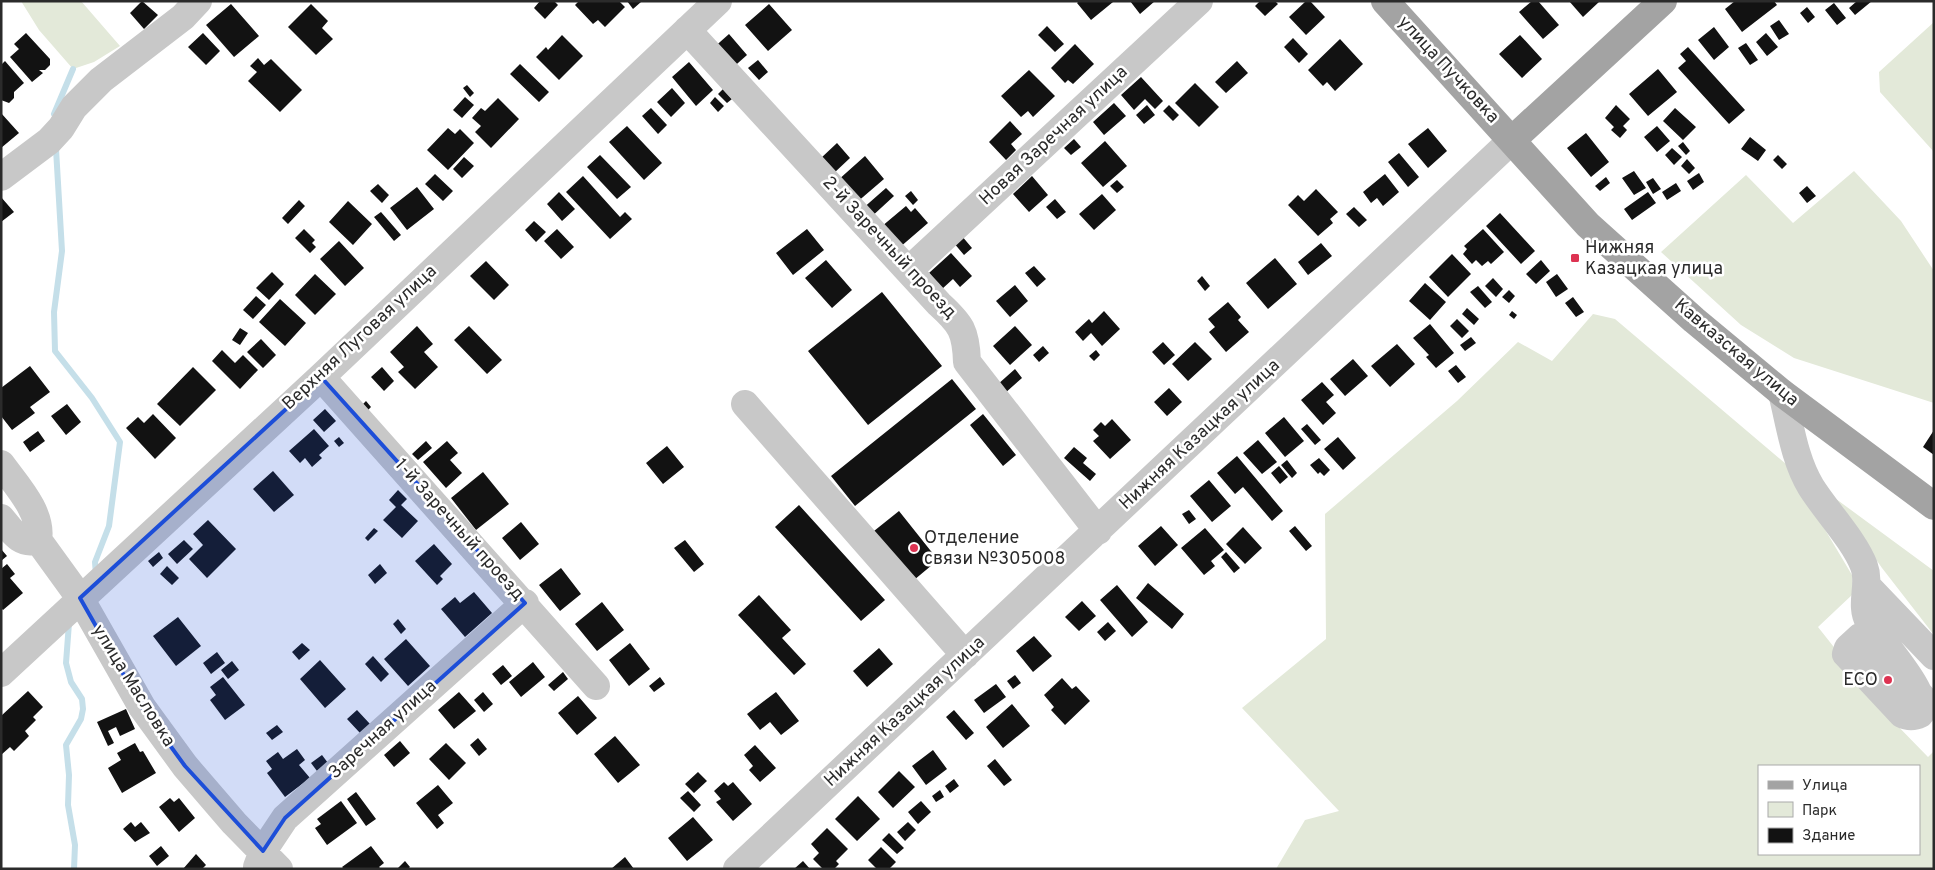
<svg xmlns="http://www.w3.org/2000/svg" width="1935" height="870" font-family="Overpass,sans-serif">
<rect width="100%" height="100%" fill="#fff"/>
<!-- green -->
<path fill="#e3e9d9" fill-rule="evenodd" d="M21,1H81L120,46L94,62L73,69L39,30Z
M1934,22V152L1880,92L1879,72Z
M1854,171L1901,221L1934,271V403L1794,358L1741,325L1661,252L1746,175L1793,223Z
M1593,314L1615,319L1786,464L1852,575L1853,594L1818,627L1890,718L1928,757L1934,751V869H1276L1305,820L1339,811L1242,708L1326,639L1325,514L1457,401L1518,342L1552,361ZM1759,766H1919V854H1759Z
M1832,496L1934,571V635L1882,568Z"/>
<g fill="none" stroke-linecap="round" stroke-linejoin="round">
<!-- stream -->
<path stroke="#c5dfe9" stroke-width="6" d="M54,114L73,69
M56,149L62,251L54,312L55,351L92,398L120,442L109,526L95,562L96,575
M69,623L66,663L71,682L82,699L83,709L81,719L66,745L69,775L68,805L75,845L74,869"/>
</g>
<!-- building -->
<path fill="#121212" d="M142,1L158,15L144,29L130,13Z
M540,1H554L558,5L545,19L534,8Z
M579,1H619L625,7L605,27L598,20L593,24L575,5Z
M627,1H640L641,2L633,9Z
M1079,1H1112L1113,2L1091,20L1077,3Z
M1130,1H1155L1140,14Z
M1260,1H1275L1278,4L1265,16L1255,6Z
M1306,1H1310L1325,17L1306,35L1289,17Z
M1532,1H1538L1559,25L1543,39L1519,12Z
M1569,1H1600L1583,17Z
M1735,1H1774L1777,5L1742,32L1725,9Z
M1857,1H1872L1855,15L1849,8Z
M1834,3L1846,18L1837,25L1825,10Z
M231,4L259,36L234,57L206,25Z
M311,4L328,21L322,28L333,39L316,55L288,27Z
M769,4L792,30L768,51L745,25Z
M1807,7L1815,17L1808,23L1800,13Z
M1779,20L1789,34L1779,40L1770,26Z
M1047,26L1064,44L1055,52L1038,35Z
M1714,27L1729,47L1714,60L1698,40Z
M26,33L50,59V65L45,70H39L43,73L32,82L10,57L19,49L14,44Z
M203,33L220,51L206,65L188,47Z
M1766,33L1778,47L1767,56L1756,42Z
M729,34L747,55L729,71L711,50Z
M562,35L583,56L559,80L536,57L546,47L548,50Z
M1520,35L1542,59L1522,78L1499,54Z
M1293,38L1308,54L1299,63L1284,47Z
M1340,39L1363,64L1335,91L1327,82L1323,86L1308,70Z
M1746,43L1758,60L1750,65L1738,48Z
M1075,44L1094,64L1073,84L1068,80L1065,83L1051,68Z
M1688,47L1745,110L1729,124L1678,68L1686,61L1680,54Z
M258,58L264,65L271,59L302,90L280,112L248,81L257,72L250,66Z
M758,60L768,72L759,80L748,68Z
M5,61L24,83L14,92V98L9,103L1,100V65Z
M1237,61L1248,73L1226,93L1215,82Z
M689,62L713,90L696,106L672,77Z
M520,64L549,92L539,102L510,74Z
M1658,69L1677,92L1648,116L1629,94Z
M1029,70L1055,96L1033,117L1028,111L1021,117L1001,96Z
M1141,77L1163,101L1155,109L1145,99L1134,110L1121,95Z
M1195,83L1219,107L1199,127L1175,103Z
M467,85L474,93L470,97L463,88Z
M672,88L685,103L671,117L657,102Z
M723,89L732,99L727,103L718,94Z
M465,97L474,105L462,118L453,110Z
M715,97L724,106L718,112L710,103Z
M498,98L519,119L491,148L475,132L481,126L472,118L481,108L485,111Z
M1114,103L1126,116L1104,135L1093,122Z
M1147,105L1155,115L1144,124L1136,115Z
M1169,105L1179,115L1173,121L1163,111Z
M1616,105L1630,119L1623,126L1627,130L1620,138L1611,130L1614,127L1605,118Z
M651,108L667,125L658,134L642,116Z
M1675,108L1696,127L1683,140L1663,121Z
M1,113L19,133L1,148Z
M1010,121L1022,134L1011,144L1016,150L1006,160L989,142Z
M627,126L662,163L644,180L609,142Z
M1657,126L1670,141L1657,152L1644,137Z
M448,128L455,134L460,129L474,143L448,170L427,150Z
M1428,128L1447,151L1428,168L1408,144Z
M1586,133L1609,162L1591,177L1567,148Z
M1750,137L1766,150L1758,161L1741,149Z
M1074,139L1081,147L1071,155L1064,148Z
M1105,141L1127,166L1103,187L1081,163Z
M1683,142L1690,151L1686,155L1678,146Z
M837,143L850,158L833,174L820,159Z
M1672,148L1682,157L1674,165L1665,155Z
M1399,153L1419,177L1408,187L1388,162Z
M600,155L631,187L617,199L587,167Z
M1778,155L1787,164L1782,169L1773,160Z
M865,156L884,179L856,203L837,181Z
M464,157L474,166L462,178L453,169Z
M1687,159L1695,168L1689,174L1681,166Z
M1634,171L1646,188L1634,195L1622,178Z
M1699,173L1704,182L1693,190L1687,181Z
M435,174L453,191L443,201L425,184Z
M1385,174L1399,192L1383,206L1377,198L1371,203L1363,192Z
M583,176L620,217L625,212L632,219L610,239L566,192Z
M1032,176L1048,195L1029,212L1013,194Z
M1606,177L1610,183L1600,191L1595,186Z
M1653,178L1661,189L1653,194L1646,182Z
M1117,180L1124,187L1117,193L1110,186Z
M1676,183L1681,191L1667,200L1662,192Z
M378,184L389,195L382,203L370,191Z
M1807,186L1816,196L1807,203L1799,193Z
M417,187L434,209L407,230L390,208Z
M886,188L894,196L869,219L861,210Z
M1316,189L1338,212L1330,219L1333,223L1318,236L1288,205L1298,195L1304,201Z
M911,191L918,200L913,205L905,196Z
M559,192L575,209L562,221L547,204Z
M1648,192L1656,203L1632,220L1624,209Z
M1102,194L1116,210L1094,230L1079,214Z
M1,197L14,212L1,222Z
M1055,199L1066,212L1057,219L1046,207Z
M299,200L305,206L288,224L282,218Z
M348,201L372,224L353,245L329,222Z
M906,206L911,212L915,208L928,223L899,248L881,227Z
M1354,207L1367,220L1359,227L1346,214Z
M381,212L401,235L394,241L374,217Z
M1500,213L1535,251L1521,264L1486,226Z
M534,221L546,232L536,242L525,230Z
M304,229L315,240L312,243L316,247L310,253L295,238Z
M557,229L574,247L561,259L544,241Z
M807,229L824,250L793,275L776,253Z
M1483,229L1504,252L1491,264L1488,261L1482,266L1476,260L1472,264L1463,254L1467,249L1464,246Z
M961,235L972,248L964,255L953,242Z
M339,241L364,268L345,286L320,259Z
M1321,243L1332,256L1308,275L1298,262Z
M951,253L972,276L960,287L953,279L942,289L929,273Z
M1452,254L1471,274L1448,297L1429,277Z
M1275,258L1297,284L1268,309L1246,283Z
M826,260L852,290L832,308L805,278Z
M1541,260L1550,271L1536,284L1526,274Z
M486,261L509,285L494,300L470,276Z
M1034,266L1046,279L1037,287L1025,273Z
M272,272L284,284L269,300L256,288Z
M315,274L336,294L315,315L295,295Z
M1557,274L1568,289L1556,297L1546,282Z
M1202,276L1210,286L1205,291L1197,281Z
M1493,278L1503,289L1496,297L1485,286Z
M1425,283L1446,302L1430,320L1409,301Z
M1015,285L1028,301L1010,317L996,301Z
M1478,286L1492,302L1485,308L1470,292Z
M1509,290L1515,296L1509,303L1502,297Z
M882,292L942,366L868,425L808,351Z
M256,296L266,305L253,319L243,310Z
M1573,297L1584,312L1576,317L1565,303Z
M280,299L306,323L285,346L259,322Z
M1228,302L1241,317L1238,320L1249,332L1226,352L1209,332L1215,327L1208,319Z
M1467,308L1479,319L1474,325L1462,314Z
M1104,311L1120,329L1102,346L1091,333L1083,341L1075,332L1089,319L1092,323Z
M1512,311L1517,315L1514,319L1509,315Z
M1457,319L1469,331L1462,338L1450,326Z
M1430,324L1454,353L1436,368L1426,357L1429,355L1413,338Z
M417,326L433,344L424,352L438,367L415,389L398,372L404,367L390,352Z
M469,326L502,360L487,374L454,340Z
M1015,326L1032,345L1010,365L993,346Z
M240,328L248,333L240,345L232,340Z
M1471,337L1476,343L1465,351L1460,345Z
M261,339L276,355L263,368L247,352Z
M1163,342L1175,355L1164,365L1152,352Z
M1195,342L1212,359L1188,381L1172,364Z
M1397,344L1415,364L1390,387L1371,366Z
M1043,346L1049,353L1039,362L1033,355Z
M222,350L235,363L243,355L258,370L240,389L212,361Z
M1096,350L1100,355L1094,361L1089,356Z
M1353,359L1368,376L1345,396L1330,379Z
M1456,365L1466,377L1458,383L1448,371Z
M30,366L50,392L30,407L35,413L12,430L1,416V388Z
M193,367L216,390L180,426L157,404Z
M382,367L394,381L384,391L371,377Z
M1015,369L1022,378L1004,394L997,385Z
M952,379L976,409L855,506L831,476Z
M1322,382L1334,395L1326,402L1336,413L1323,425L1301,400Z
M1169,388L1182,402L1167,416L1154,402Z
M366,401L371,407L365,413L360,407Z
M67,404L81,422L66,435L51,416Z
M325,409L336,421L324,432L313,420Z
M153,414L176,438L155,459L126,428L138,417L144,423Z
M983,414L1016,455L1003,466L970,425Z
M1284,417L1304,441L1285,457L1265,433Z
M1112,419L1131,440L1110,459L1093,441L1099,436L1093,430L1101,422L1105,426Z
M1307,424L1321,440L1315,445L1301,429Z
M314,429L329,446L319,455L322,458L312,467L305,458L300,463L289,451Z
M1934,430V455L1923,447Z
M38,431L45,441L30,452L23,442Z
M339,437L344,443L339,447L334,441Z
M1338,437L1356,458L1343,470L1324,449Z
M1258,440L1277,462L1262,474L1243,453Z
M426,441L432,448L418,460L412,454Z
M447,441L458,453L450,460L462,473L446,488L423,462Z
M667,446L684,467L663,484L646,463Z
M1074,447L1087,458L1083,463L1096,474L1090,481L1064,458Z
M1237,456L1283,511L1272,521L1243,487L1235,494L1217,473Z
M1319,458L1330,470L1324,476L1320,472L1318,474L1310,465Z
M1287,460L1297,473L1292,478L1281,465Z
M1279,466L1288,477L1280,484L1271,473Z
M273,471L294,495L274,512L253,489Z
M483,472L509,504L476,530L451,498Z
M1209,480L1231,506L1212,522L1190,496Z
M398,490L407,499L401,505L418,521L402,538L383,520L396,507L389,500Z
M799,505L885,600L861,621L775,527Z
M1189,510L1196,519L1189,524L1182,514Z
M899,511L938,560L914,580L874,531Z
M208,520L236,549L207,578L189,559L203,545L193,534Z
M521,522L539,544L520,560L502,538Z
M1161,526L1178,545L1155,566L1138,546Z
M1295,526L1312,546L1306,551L1289,531Z
M1243,527L1262,548L1245,564L1226,544Z
M374,528L378,531L368,541L365,538Z
M1205,528L1224,550L1211,561L1215,566L1204,575L1181,548Z
M184,540L193,549L177,564L168,554Z
M685,540L704,564L694,572L674,548Z
M434,544L452,564L440,576L443,579L437,585L415,561Z
M1,549L7,556L1,561Z
M159,552L163,558L153,567L148,561Z
M1226,552L1240,568L1234,573L1221,557Z
M7,564L15,574L10,578L23,593L3,610L1,608V569Z
M380,564L387,573L375,584L368,575Z
M167,566L179,578L172,585L160,574Z
M561,568L581,594L560,611L539,585Z
M1148,583L1184,614L1172,629L1136,598Z
M1117,585L1148,622L1132,637L1100,600Z
M474,592L492,613L465,637L441,609L455,597L460,603Z
M759,595L791,630L782,638L806,664L794,675L738,615Z
M1082,601L1096,616L1079,631L1065,617Z
M602,602L624,630L597,651L575,624Z
M178,617L201,646L176,666L153,636Z
M398,619L406,629L401,634L393,624Z
M1108,622L1116,631L1105,641L1097,632Z
M1034,636L1052,656L1033,672L1016,651Z
M406,639L430,666L408,686L384,659Z
M302,643L310,650L299,660L292,652Z
M630,643L650,669L629,686L609,660Z
M879,648L893,664L867,687L853,671Z
M217,652L225,663L211,674L203,663Z
M373,656L389,674L381,682L365,664Z
M320,660L346,689L325,708L300,679Z
M232,661L239,670L228,679L221,670Z
M533,662L545,677L521,697L509,682Z
M503,665L512,676L501,685L492,674Z
M563,672L568,679L554,691L548,685Z
M1015,675L1021,683L1013,689L1007,681Z
M223,677L245,705L225,720L210,700L216,695L210,687Z
M660,677L665,684L654,692L649,686Z
M1062,678L1072,689L1076,686L1090,701L1065,725L1051,710L1054,707L1044,695Z
M996,684L1006,697L984,713L974,700Z
M28,691L43,707L33,717L36,720L25,731L29,736L14,751L10,747L1,755V716Z
M459,692L476,711L454,729L438,710Z
M483,692L493,704L484,712L474,700Z
M776,692L799,721L781,735L770,722L760,730L747,714Z
M578,696L597,718L577,735L558,713Z
M1012,704L1030,726L1003,748L986,727Z
M126,709L135,729L120,736L116,727L108,731L114,743L108,746L97,722Z
M357,710L370,724L360,733L347,719Z
M954,710L974,733L966,740L946,717Z
M277,725L283,732L272,740L266,733Z
M615,736L640,765L618,783L594,754Z
M478,738L487,749L479,756L470,745Z
M400,741L410,753L394,767L384,755Z
M135,743L140,752L143,751L156,773L122,793L108,768L121,760L117,753Z
M446,743L466,763L449,780L429,759Z
M755,745L776,768L760,782L749,770L753,766L744,755Z
M297,749L305,760L299,765L310,778L285,797L267,773L272,769L266,761L278,752L283,759Z
M933,750L947,769L926,785L912,766Z
M322,755L328,763L317,771L311,763Z
M995,759L1012,780L1004,786L987,766Z
M899,771L915,787L893,808L878,792Z
M698,772L707,781L694,793L685,784Z
M954,779L959,786L950,793L945,786Z
M724,782L728,786L733,782L752,804L733,821L716,802L721,799L714,791Z
M438,785L453,803L438,815L444,823L437,829L416,803Z
M940,790L944,797L936,802L932,796Z
M688,791L701,805L694,812L680,798Z
M356,792L376,819L366,826L347,799Z
M858,796L880,819L857,841L835,819Z
M170,798L174,802L179,798L195,818L179,832L159,807Z
M341,801L357,823L327,845L315,828L321,824L317,819Z
M921,801L931,812L918,824L908,812Z
M693,817L713,840L687,861L668,838Z
M131,822L135,827L141,822L150,833L135,842L123,829Z
M908,822L916,830L905,841L897,832Z
M827,828L848,849L836,861L839,864L834,869H823L813,859L819,853L811,844Z
M889,833L904,848L897,854L882,840Z
M161,846L169,856L157,866L149,856Z
M371,846L384,863L379,867L381,869H344L342,867Z
M881,847L896,862L889,869H877L868,860Z
M196,854L206,865L202,869H183Z
M625,857L634,869H611Z
M405,861L410,867L408,869H397Z
M803,861L810,869H794Z"/>
<g fill="none" stroke-linecap="round" stroke-linejoin="round">
<!-- minor -->
<path stroke="#c8c8c8" stroke-width="28" d="M687,30L939,304C961,324 966,331 967,362L1098,531
M1,177L49,141L61,128L74,107L101,80L183,17L198,1
M909,270L1199,1
M321,377L596,686
M1782,393C1790,424 1794,459 1811,487C1826,511 1854,540 1864,566C1871,585 1859,604 1869,622C1877,637 1935,699 1920,714C1914,717 1908,717 1902,714L1846,654L1848,648L1860,637H1868L1928,704
M745,404L965,655
M1,464C16,485 43,513 38,540L80,598L142,707L185,766L234,823L279,869
M1,518C12,531 20,546 38,540
M1867,586L1934,656
M1,673L321,377L718,1
M257,867L263,851L285,818L525,603
M737,869L1512,140"/>
<!-- major -->
<path stroke="#a3a3a3" stroke-width="28" d="M1385,1L1588,225L1694,320L1782,393L1934,506
M1512,140L1663,1"/>
</g>
<!-- marked area -->
<path fill="#1d4ed8" fill-opacity="0.2" stroke="#1d4ed8" stroke-width="4" stroke-linejoin="round" d="M321,377L525,603L285,818L263,851L185,766L142,707L80,598Z"/>
<!-- markers -->
<g fill="#dd3352" stroke="#fff" stroke-width="2">
<rect x="1570" y="253" width="10" height="10" rx="2.5"/>
<circle cx="914" cy="548" r="5"/>
<circle cx="1888" cy="680" r="5"/>
</g>
<g text-anchor="middle" dominant-baseline="central" stroke-width="5" stroke-linejoin="round" paint-order="stroke">
<!-- street labels -->
<g font-size="18" fill="#2b2b2b" stroke="#fff">
<text transform="translate(1448 70) rotate(47)">улица Пучковка</text>
<text transform="translate(1054 136) rotate(-43)">Новая Заречная улица</text>
<text transform="translate(889 248) rotate(47)">2-й Заречный проезд</text>
<text transform="translate(360 338) rotate(-43)">Верхняя Луговая улица</text>
<text transform="translate(1736 353) rotate(40)">Кавказская улица</text>
<text transform="translate(1200 435) rotate(-43)">Нижняя Казацкая улица</text>
<text transform="translate(459 530) rotate(48)">1-й Заречный проезд</text>
<text transform="translate(133 686) rotate(58)">улица Масловка</text>
<text transform="translate(905 712) rotate(-43)">Нижняя Казацкая улица</text>
<text transform="translate(383 730) rotate(-42)">Заречная улица</text>
</g>
<!-- poi labels -->
<g font-size="18" fill="#2b2b2b" stroke="#fff" text-anchor="start">
<text x="1585" y="248">Нижняя<tspan x="1585" dy="21">Казацкая улица</tspan></text>
<text x="924" y="538">Отделение<tspan x="924" dy="21">связи №305008</tspan></text>
<text x="1878" y="680" text-anchor="end">ECO</text>
</g>
</g>
<!-- border -->
<rect width="1935" height="870" fill="none" stroke="#2b2b2b" stroke-width="5"/>
<!-- legend -->
<rect x="1758" y="765" width="162" height="90" fill="#ffffff" stroke="#aaaaaa"/>
<rect x="1768" y="781" width="25" height="8" fill="#a3a3a3" stroke="#aaaaaa"/>
<text x="1802" y="790" font-size="15" fill="#2b2b2b">Улица</text>
<rect x="1768" y="802" width="25" height="15" fill="#e3e9d9" stroke="#aaaaaa"/>
<text x="1802" y="815" font-size="15" fill="#2b2b2b">Парк</text>
<rect x="1768" y="828" width="25" height="15" fill="#121212" stroke="#aaaaaa"/>
<text x="1802" y="840" font-size="15" fill="#2b2b2b">Здание</text>
</svg>
